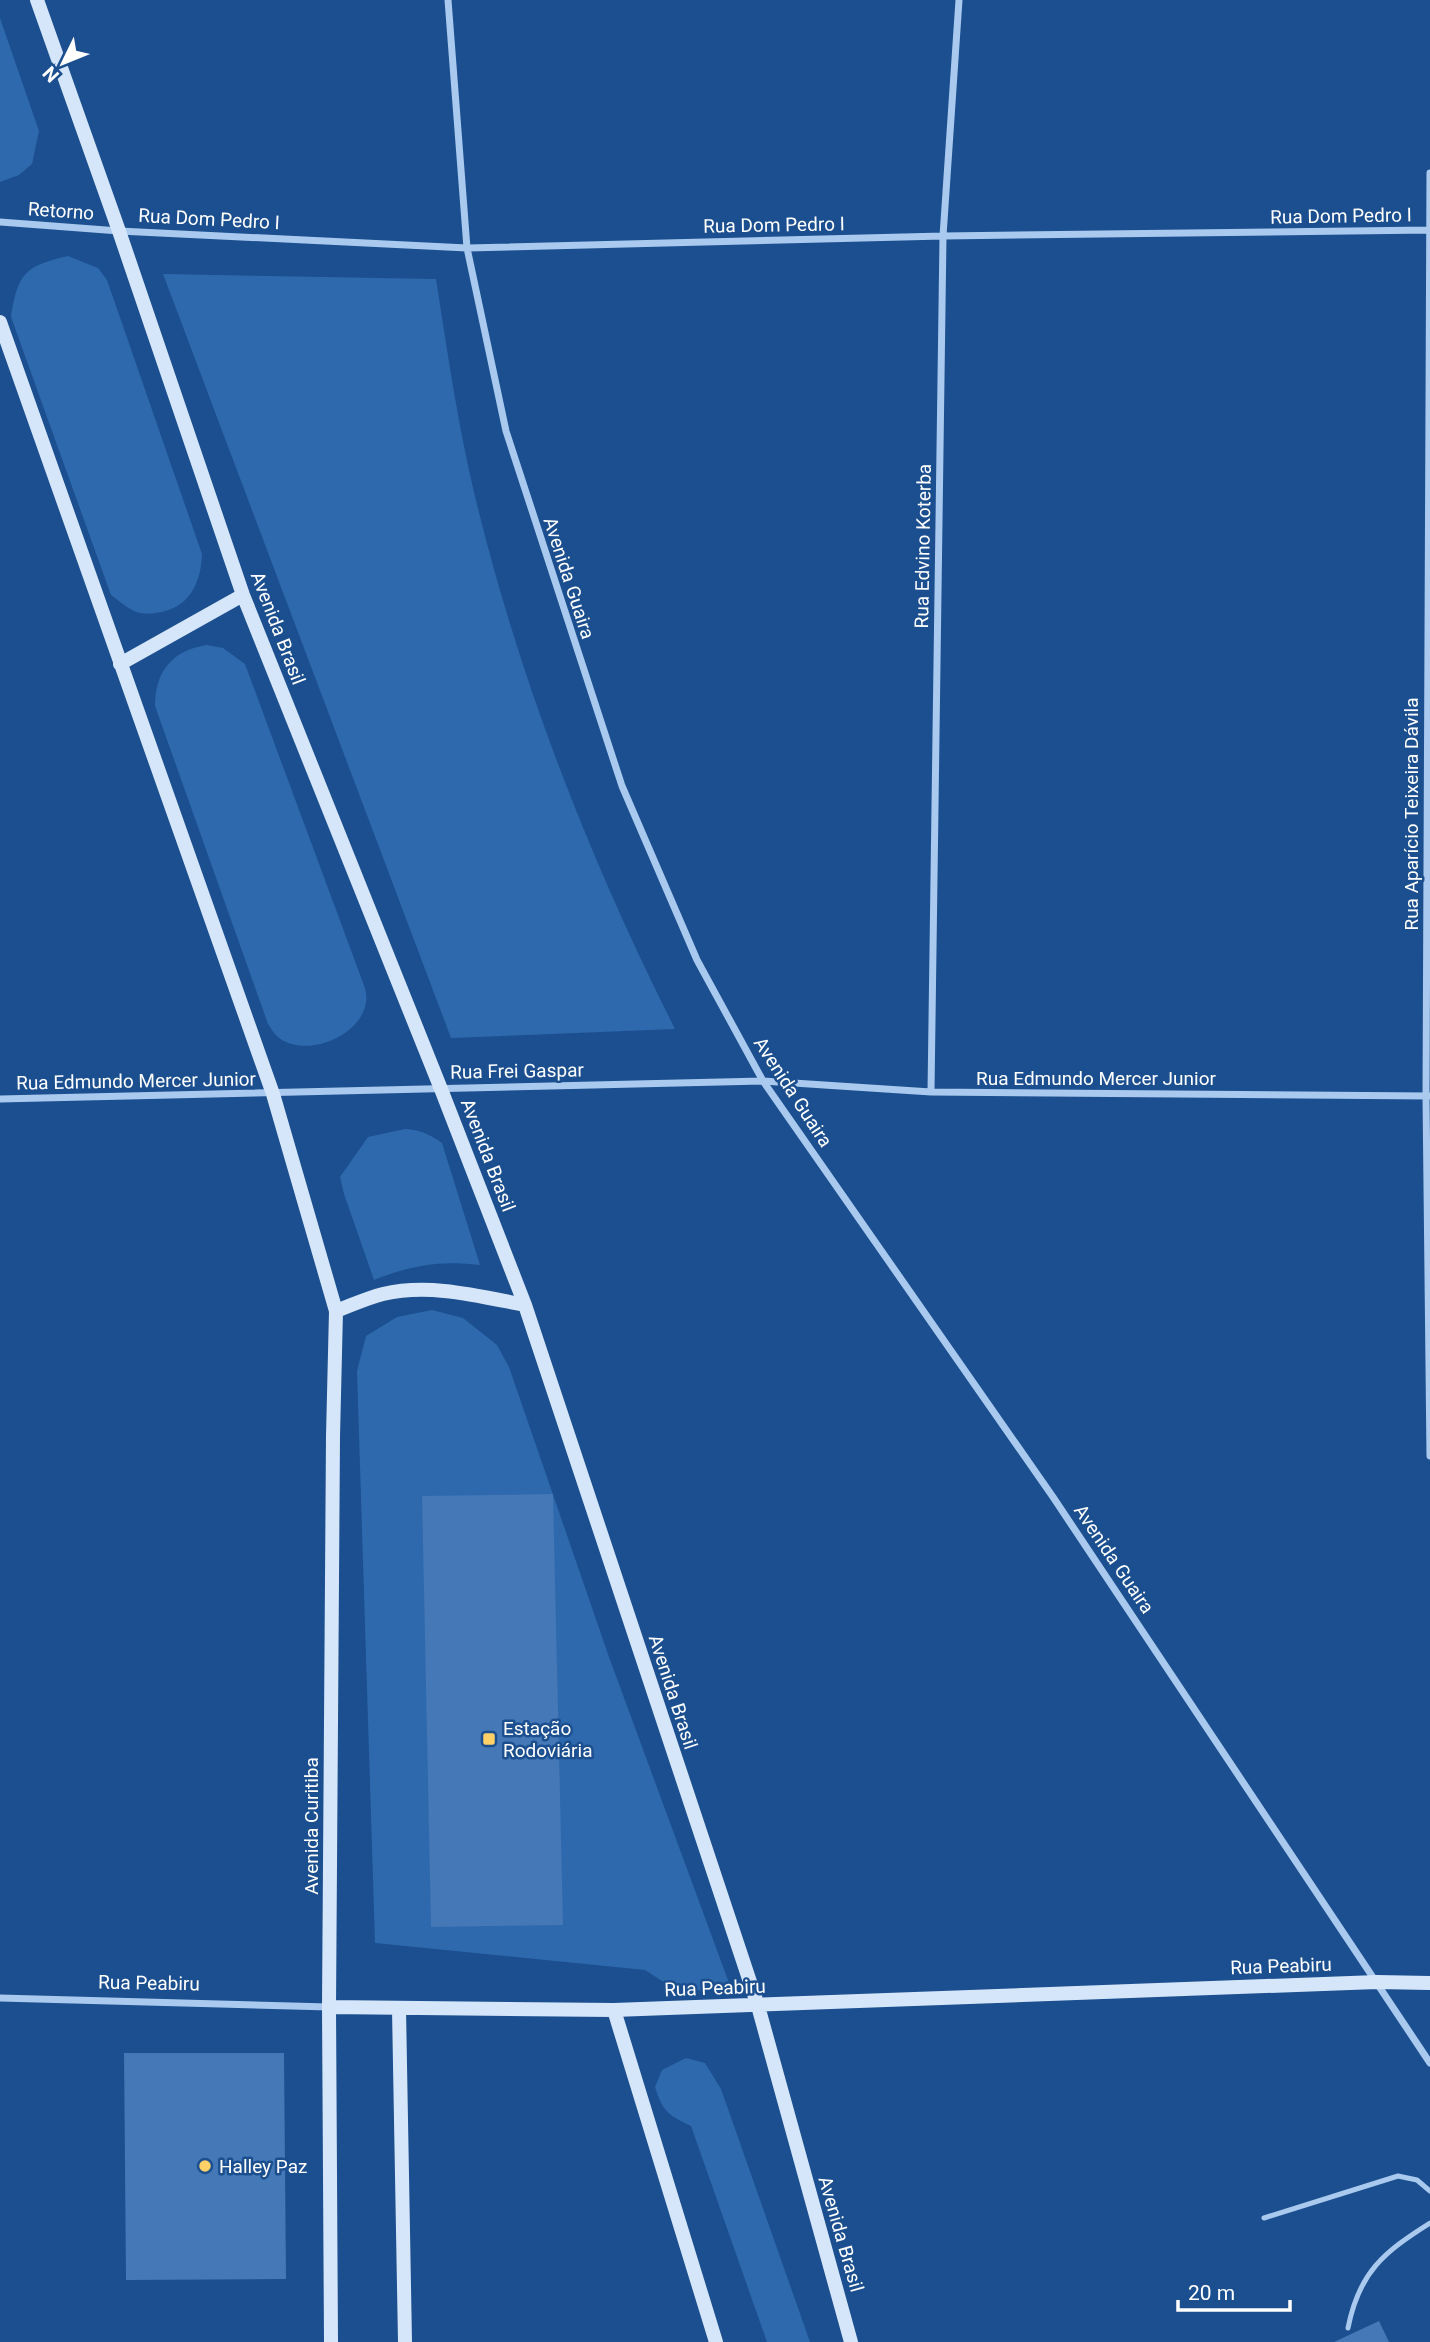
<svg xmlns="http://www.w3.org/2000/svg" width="1430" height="2342" font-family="Roboto,sans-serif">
<rect width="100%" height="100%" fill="#1b4f8f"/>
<!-- green -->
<path fill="#2e69ad" d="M0,18L39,131L32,164L19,175L0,182Z
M68,256L98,268L107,280L202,554C201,585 188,609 156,613C149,614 140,614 134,611C126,607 119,601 111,595L11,317C18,274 24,266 68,256Z
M163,274L436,279C447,349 457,419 473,488C518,677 588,856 675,1029L451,1038Z
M207,645L223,648L245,664L365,988C377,1030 308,1062 278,1037C274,1034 271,1028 268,1024L155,706C155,672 172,650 207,645Z
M405,1129C420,1130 430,1134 442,1143L480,1265C440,1260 412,1265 374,1280L344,1194L340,1177L368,1137Z
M432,1310L463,1318L497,1345L509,1367L609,1657L732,1991L676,1990L645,1970L375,1943L357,1371L366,1336L397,1317Z
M686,2058L705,2063L721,2089L810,2342H767L691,2126C668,2115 663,2112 655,2087L662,2070Z"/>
<!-- building -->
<path fill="#4478b7" d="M553,1494L563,1925L431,1927L422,1496Z
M124,2053H284L286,2279L126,2280Z
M1379,2321L1389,2342H1334Z"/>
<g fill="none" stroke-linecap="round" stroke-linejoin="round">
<!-- lane -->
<path stroke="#a9c9ee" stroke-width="5" d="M1264,2218L1398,2176L1417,2180L1430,2191
M1348,2328C1359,2272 1384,2252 1430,2223"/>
<!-- street -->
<path stroke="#a9c9ee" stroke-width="7" d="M448,0L467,248L506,431L622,786L697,960L763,1081L1053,1497L1430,2063
M1430,173L1426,1096L1430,1456
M0,222L119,231L467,248L943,236L1430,230
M931,1092L943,236L959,0
M0,1099L763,1081L931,1092L1430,1096
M0,1998L329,2007"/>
<!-- secondary -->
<path stroke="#d6e6fa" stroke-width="14" d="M37,0L119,231L243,595L441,1089L525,1305L758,2006L851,2342
M0,322L273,1094L336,1311L333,1436L329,2007L331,2342
M120,664L243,595
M336,1311C352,1305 367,1298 383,1294C430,1283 478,1296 525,1305
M329,2007L614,2010L1377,1982L1430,1983
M399,2009L405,2342
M614,2010L716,2342"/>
</g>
<!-- markers -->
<g fill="#ffd166" stroke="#1b4f8f" stroke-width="2.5">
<rect x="482" y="1732" width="14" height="14" rx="3.5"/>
<circle cx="205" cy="2166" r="7"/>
</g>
<g text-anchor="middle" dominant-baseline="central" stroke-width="5" stroke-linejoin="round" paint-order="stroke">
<!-- street labels -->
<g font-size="19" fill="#fff" stroke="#1b4f8f">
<text transform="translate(61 211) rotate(4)">Retorno</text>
<text transform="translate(1341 216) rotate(-1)">Rua Dom Pedro I</text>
<text transform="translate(209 219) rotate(3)">Rua Dom Pedro I</text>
<text transform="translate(774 225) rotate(-1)">Rua Dom Pedro I</text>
<text transform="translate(923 546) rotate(-89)">Rua Edvino Koterba</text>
<text transform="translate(569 578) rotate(72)">Avenida Guaira</text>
<text transform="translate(278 628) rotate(69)">Avenida Brasil</text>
<text transform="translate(1411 814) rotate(-90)">Rua Aparício Teixeira Dávila</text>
<text transform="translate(517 1071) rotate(-1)">Rua Frei Gaspar</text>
<text x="1096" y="1078">Rua Edmundo Mercer Junior</text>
<text transform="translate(136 1081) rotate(-1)">Rua Edmundo Mercer Junior</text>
<text transform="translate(793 1092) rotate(57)">Avenida Guaira</text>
<text transform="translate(488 1155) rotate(69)">Avenida Brasil</text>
<text transform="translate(1114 1559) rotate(56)">Avenida Guaira</text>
<text transform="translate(673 1692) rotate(72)">Avenida Brasil</text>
<text transform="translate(311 1826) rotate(-90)">Avenida Curitiba</text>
<text transform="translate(1281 1966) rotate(-2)">Rua Peabiru</text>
<text transform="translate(149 1983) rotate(1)">Rua Peabiru</text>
<text transform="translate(715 1988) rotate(-2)">Rua Peabiru</text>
<text transform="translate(841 2234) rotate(74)">Avenida Brasil</text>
</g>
<!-- poi labels -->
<g font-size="19" fill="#fff" stroke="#1b4f8f" text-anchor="start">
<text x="503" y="1728">Estação<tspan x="503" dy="22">Rodoviária</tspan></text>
<text x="219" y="2166">Halley Paz</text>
</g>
</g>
<!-- north arrow -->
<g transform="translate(63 63) rotate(227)" stroke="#1b4f8f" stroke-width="5" paint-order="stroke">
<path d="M0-5L12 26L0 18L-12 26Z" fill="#ffffff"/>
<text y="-10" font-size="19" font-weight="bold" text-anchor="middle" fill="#ffffff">N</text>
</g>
<!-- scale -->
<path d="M1178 2300v10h112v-10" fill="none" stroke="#ffffff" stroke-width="3.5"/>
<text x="1188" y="2300" font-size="21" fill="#ffffff" stroke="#1b4f8f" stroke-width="5" paint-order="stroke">20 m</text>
</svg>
